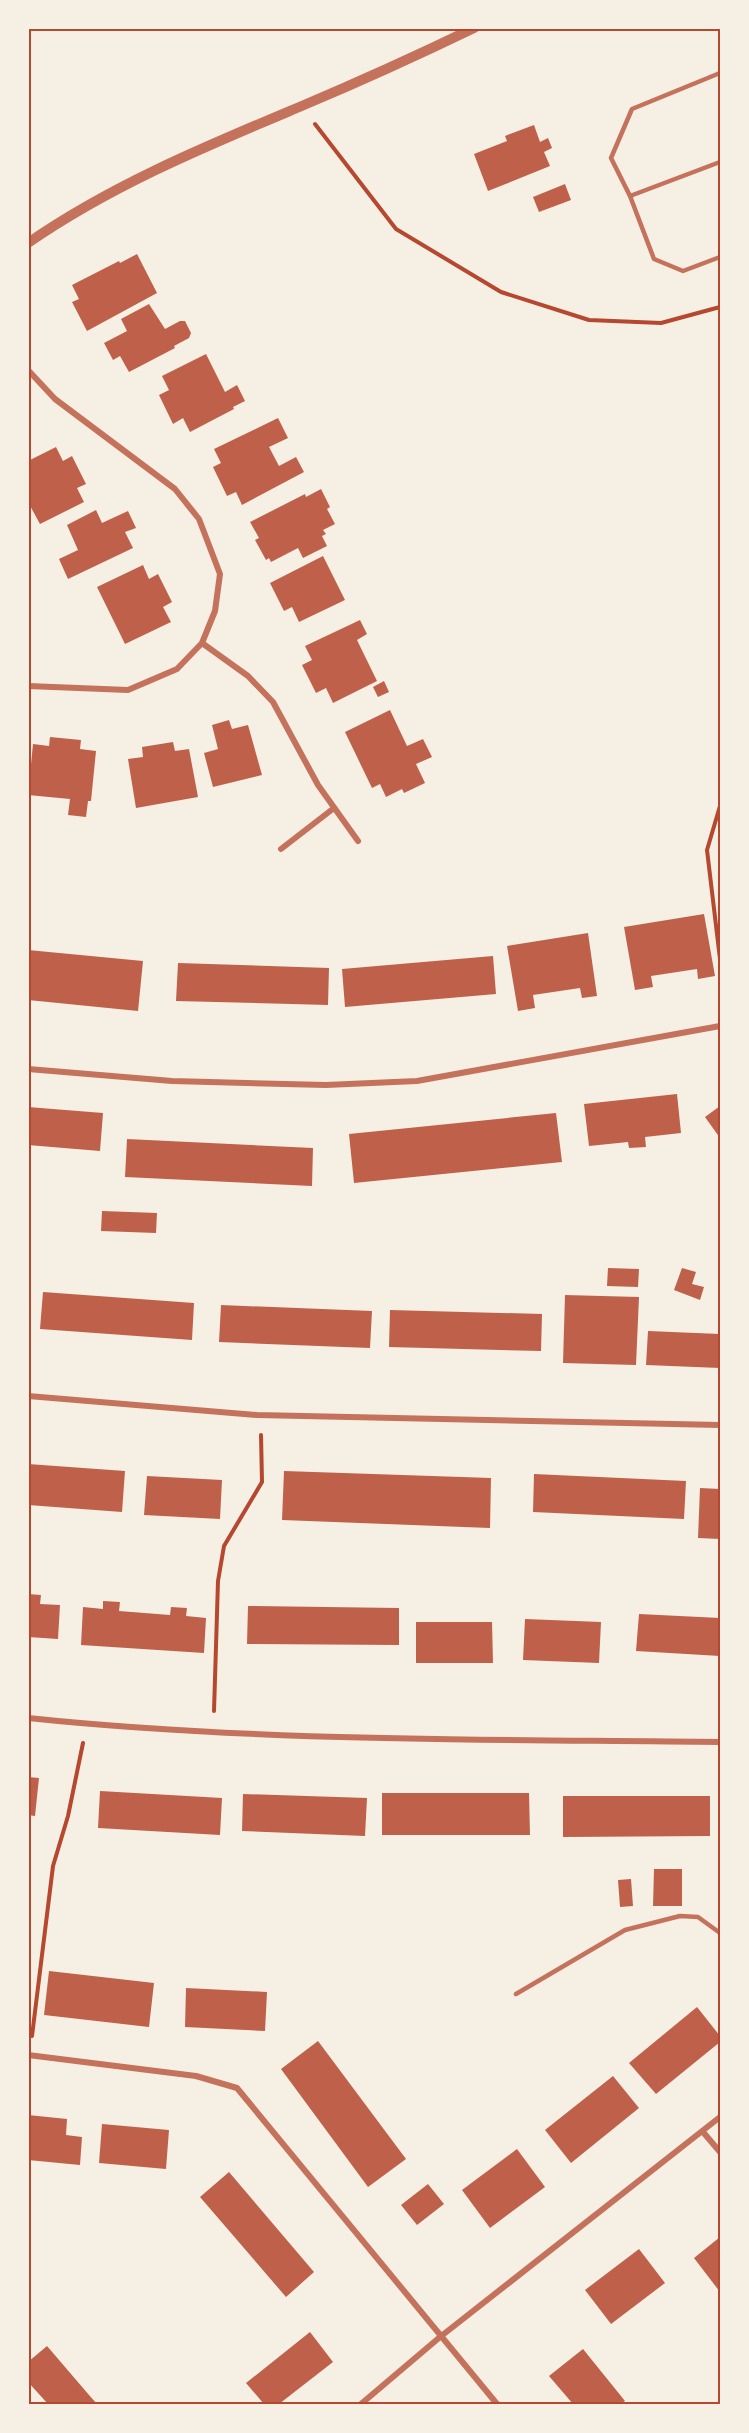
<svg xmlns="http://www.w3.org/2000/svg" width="749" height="2433" font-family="'Times New Roman',serif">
<rect width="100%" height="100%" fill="#f6efe4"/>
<!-- building -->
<path fill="#bf614a" d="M534,125L540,142L548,138L552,148L544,152L550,166L488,191L474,154L507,141L505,136Z
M565,184L571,200L539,212L533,197Z
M137,254L157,293L87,331L72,302L79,299L72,285L119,261L120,263Z
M149,304L165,329L180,321H185L191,333L189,338L174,346L175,348L129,372L120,356L113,360L104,343L127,331L121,319Z
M206,354L225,392L237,385L245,401L233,407L234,409L190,432L183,418L173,424L159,395L169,390L162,376Z
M278,418L288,438L269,447L279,466L296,457L304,472L242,505L236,492L227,496L213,467L221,463L214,449Z
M56,447L63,461L72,456L86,484L77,488L84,502L40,524L28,502V461Z
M321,489L330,507L327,509L335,524L323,530L326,534L322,536L327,546L303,558L298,548L271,562L269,558L266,560L255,540L259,538L250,522L305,494L306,497Z
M96,510L102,523L128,511L136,528L125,532L133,548L68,579L59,559L78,550L67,525Z
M323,556L345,600L299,622L292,607L284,611L270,583Z
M143,565L149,579L158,574L172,602L163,607L171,622L125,644L97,587Z
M360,620L367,634L357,640L377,681L333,703L326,688L316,693L302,665L312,660L305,646Z
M384,681L389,692L378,697L373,687Z
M390,710L407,746L423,739L432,757L416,764L425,783L404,793L402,789L386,797L380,784L372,788L345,732Z
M229,720L232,729L248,725L262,775L213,787L204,753L218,749L212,725Z
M50,737L81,740L80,749L96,751L91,801H88L86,817L68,815L70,799L28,795L33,744L49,746Z
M173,742L175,751L189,749L198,797L136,808L128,759L143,757L142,747Z
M704,914L715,976L698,979L697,969L651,976L653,987L635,990L624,927Z
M588,933L597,996L582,998L580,988L533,995L535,1008L518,1011L507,946Z
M28,950L143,961L138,1011L28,1000Z
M493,956L496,994L345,1007L342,969Z
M178,963L329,968L328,1005L176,1001Z
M677,1094L681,1133L645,1137L646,1147L629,1148L628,1142L589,1146L584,1104Z
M720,1106V1138L705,1117Z
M28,1107L103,1113L100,1151L28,1145Z
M556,1113L562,1162L354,1183L349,1134Z
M127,1139L313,1148L312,1186L125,1177Z
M102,1211L157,1213L156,1233L101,1231Z
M608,1268L639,1269L638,1287L607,1286Z
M682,1268L696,1272L692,1284L704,1287L700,1300L674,1290Z
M43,1292L194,1303L192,1340L40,1329Z
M565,1295L639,1297L636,1365L563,1363Z
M221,1305L372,1311L370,1348L219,1342Z
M390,1310L542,1314L541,1351L389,1347Z
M648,1331L720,1334V1368L646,1365Z
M28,1464L125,1471L122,1512L28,1505Z
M284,1471L491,1478L490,1528L282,1520Z
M534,1474L686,1481L684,1519L533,1512Z
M147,1476L222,1480L220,1519L144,1515Z
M700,1488L720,1489V1539L698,1538Z
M28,1594L41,1595L40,1604L60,1605L58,1639L28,1637Z
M103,1601L120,1602L119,1611L170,1615L171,1607L187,1608L186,1616L206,1618L204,1653L81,1645L83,1607L103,1609Z
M248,1606L399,1608V1645L247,1644Z
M639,1614L720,1618V1656L636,1651Z
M525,1619L601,1622L599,1663L523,1660Z
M416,1622H492L493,1663H416Z
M28,1777L39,1778L35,1816L28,1815Z
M100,1791L222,1798L220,1835L98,1828Z
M382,1793H529L530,1835H382Z
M243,1794L367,1798L365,1836L242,1831Z
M563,1796H710V1836L563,1837Z
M654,1869H682V1906H653Z
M631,1879L633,1906L620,1907L618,1880Z
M49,1971L154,1983L149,2027L44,2015Z
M186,1988L267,1992L265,2031L185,2027Z
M697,2007L720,2036V2042L656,2094L629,2063Z
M318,2041L406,2159L368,2187L281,2069Z
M613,2076L639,2108L571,2163L545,2130Z
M28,2115L67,2119L66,2135L82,2137L80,2165L28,2160Z
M102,2124L169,2130L166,2169L99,2163Z
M517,2149L545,2187L490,2228L462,2190Z
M229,2172L314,2272L286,2297L200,2197Z
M428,2184L444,2204L417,2225L401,2205Z
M720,2237V2292L694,2258Z
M639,2249L665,2283L611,2324L585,2290Z
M310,2332L333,2362L279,2404H264L246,2383Z
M47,2346L89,2395L97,2404H48L28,2382V2362Z
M583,2349L625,2401L620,2404H573L549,2376Z"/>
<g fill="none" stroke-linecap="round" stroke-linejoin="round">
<!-- path -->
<path stroke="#b5482f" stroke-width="4" d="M315,124L396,229L501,292L589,320L661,323L720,307
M720,806L707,850L720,959
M214,1711L218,1581L224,1546L262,1482L261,1435
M32,2036L53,1866L68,1816L83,1743"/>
<!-- service -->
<path stroke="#c5725c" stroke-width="4.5" d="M720,73L632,109L611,158L630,196L654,259L683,271L720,257
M630,196L720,162
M516,1994L625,1930L680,1916L698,1917L720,1933"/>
<!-- minor -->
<path stroke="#c5725c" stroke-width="6" d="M28,370L55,399L175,489L199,519L220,574L215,611L202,643L177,669L128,690L28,686
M202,643L248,676L273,702L318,785L358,841
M281,849L334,808
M28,1069L172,1081L326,1085L417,1081L720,1026
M28,1396L257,1415L720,1425
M28,1718C258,1742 490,1739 720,1742
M28,2055L196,2076L237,2088L497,2404
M703,2132L720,2152
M361,2404L440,2337L720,2117"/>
<!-- tertiary -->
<path stroke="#c5725c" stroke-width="10" d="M28,243C113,184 209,145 304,105C361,81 418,55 474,28"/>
</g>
<!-- border -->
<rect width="749" height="2433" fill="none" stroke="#f6efe4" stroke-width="60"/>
<rect x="30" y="30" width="689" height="2373" fill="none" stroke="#b5482f" stroke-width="2"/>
</svg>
